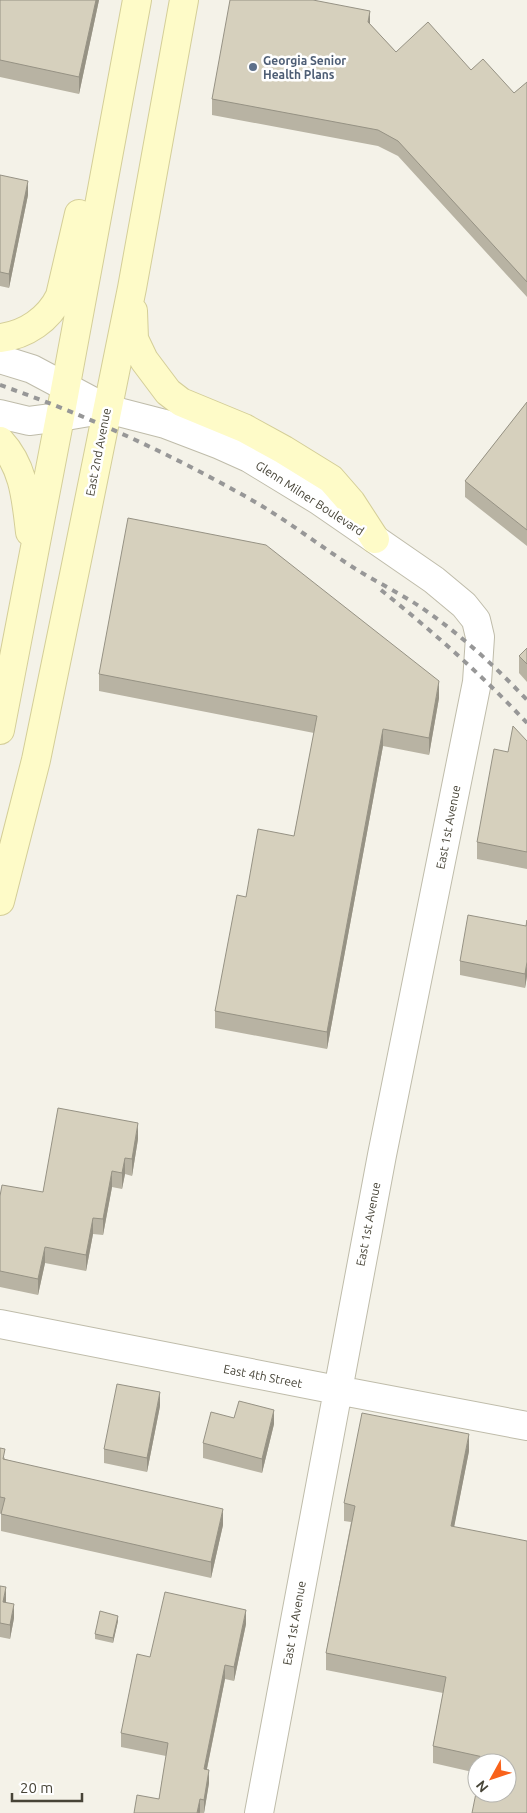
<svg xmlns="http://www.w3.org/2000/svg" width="527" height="1813" font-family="Ubuntu,sans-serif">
<rect width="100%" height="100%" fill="#f4f2e8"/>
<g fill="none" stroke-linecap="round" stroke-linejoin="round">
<!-- tertiary casing -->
<g stroke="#bfbcaa" stroke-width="30">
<path id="tertiary" d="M0,359L32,369L107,409L165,424L220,445L249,458L318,500L434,580L464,605L476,620L480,637L477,682L382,1155L259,1813
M0,414L29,421L60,417L107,409
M0,1324L337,1390L527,1426"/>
</g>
<!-- secondary casing -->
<g stroke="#d4ce98" stroke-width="30">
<path id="secondary" d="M133,311L134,339L144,360L168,392L181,402L244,428L284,450L331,479L351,502L375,539
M0,338C26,335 49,319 60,296L79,214
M0,441C24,467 26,498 30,532
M0,730L60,417L137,0
M0,901L36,760L76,565L132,288L184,0"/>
</g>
<!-- tertiary -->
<use href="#tertiary" stroke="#fff" stroke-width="28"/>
<!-- secondary -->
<use href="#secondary" stroke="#fefbc8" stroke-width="28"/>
<!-- rail -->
<path stroke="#979797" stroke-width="4" stroke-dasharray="6 6" stroke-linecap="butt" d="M0,385C89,416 175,456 257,503C289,522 319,545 351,566C374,581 400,593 422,608C461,635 495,666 527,700
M381,590C432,631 482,675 527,723"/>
</g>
<!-- wall -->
<path fill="#b8b3a3" d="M0,0H99L79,94L0,77Z
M370,24L396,52L471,70L514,93L527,82V297L398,156L378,146L212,115V99Z
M0,175L28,195L9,288L0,286Z
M527,402V546L465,497V481Z
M527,648V682L519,673V656Z
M99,674L439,698L429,755L383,746L327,1049L215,1028V1011L246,897L294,836L314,733L99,691Z
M527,741V869L477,859V842L508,752Z
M527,920V976L525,988L460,975V961L526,926Z
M138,1139L132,1176L125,1174L122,1189L112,1187L103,1235L93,1234L86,1271L45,1263L38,1295L0,1287V1196L43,1192Z
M160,1406L147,1472L104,1463V1449Z
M234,1418L274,1424L262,1473L203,1458V1443Z
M0,1448L5,1459L223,1525L211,1578L1,1531V1514L0,1513Z
M469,1451L454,1526L507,1763H477V1773L433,1763V1746L443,1693L326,1670V1653L351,1522L344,1521V1503Z
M0,1586L6,1602L14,1618L10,1639L0,1637Z
M118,1621L113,1643L95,1639V1634Z
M246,1624L234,1681L225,1679L207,1769L209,1783L204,1813H134L159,1799L166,1756L121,1747V1733L150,1657Z"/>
<!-- shaded-wall -->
<path fill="#969284" d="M96,0H99L79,94V77Z
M370,11V27L368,22Z
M28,181V195L9,288V274Z
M439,681V698L429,755V738Z
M383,729V746L327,1049V1032Z
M527,962V976L525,988V974Z
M138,1123V1139L132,1176V1159Z
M125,1158V1174L122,1189V1173Z
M112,1171V1187L103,1235V1219Z
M93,1218V1234L86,1271V1255Z
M45,1247V1263L38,1295V1279Z
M160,1392V1406L147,1472V1458Z
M274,1410V1424L262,1473V1459Z
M469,1434V1451L451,1543V1526Z
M223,1509V1525L211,1578V1562Z
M6,1587V1601L3,1616V1602Z
M14,1604V1618L10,1639V1625Z
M246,1610V1624L234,1681V1667Z
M118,1616V1621L113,1643V1638Z
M225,1665V1679L204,1783V1769Z
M209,1770V1783L204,1813V1800Z
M200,1799V1813H197Z"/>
<!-- building -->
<path fill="#d6d0bd" stroke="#969284" d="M0,0H96L79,77L0,60Z
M230,0H313L370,11L368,22L396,52L428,22L471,70L483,59L514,93L527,82V282L398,141L378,130L212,99Z
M0,175L28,181L9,274L0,272Z
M527,402V530L465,481Z
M128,518L266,545L439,681L429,738L383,729L327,1032L215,1011L237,895L246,897L258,829L294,836L317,716L99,674Z
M527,648V664L519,656Z
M513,726L527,741V852L477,842L494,749L508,752Z
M468,915L526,926L527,920V962L525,974L460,961Z
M58,1108L138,1123L132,1159L125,1158L122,1173L112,1171L103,1219L93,1218L86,1255L45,1247L38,1279L0,1271V1196L2,1185L43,1192Z
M117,1384L160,1392L147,1458L104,1449Z
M239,1401L274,1410L262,1459L203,1443L211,1412L234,1418Z
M362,1413L469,1434L451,1526L527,1541V1813H472L477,1788V1793H507V1763H482L483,1757L433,1746L446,1677L326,1653L355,1506L344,1503Z
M0,1448L5,1449L3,1459L223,1509L211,1562L1,1514L5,1498L0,1497Z
M0,1586L6,1587L3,1602L14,1604L10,1625L0,1623Z
M165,1592L246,1610L234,1667L225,1665L204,1769L209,1770L204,1800L200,1799L197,1813H134L137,1795L159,1799L168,1743L121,1733L137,1654L150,1657Z
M100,1611L118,1616L113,1638L95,1634Z"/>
<!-- markers -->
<circle fill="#5c6f8a" stroke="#fff" stroke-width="2" cx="253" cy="67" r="5"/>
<g text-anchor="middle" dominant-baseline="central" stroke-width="5" stroke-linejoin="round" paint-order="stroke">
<!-- service labels -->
<g font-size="12" font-weight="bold" fill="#4e5e75" stroke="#fff" text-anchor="start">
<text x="263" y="60">Georgia Senior<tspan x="263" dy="14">Health Plans</tspan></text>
</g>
<!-- street labels -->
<g font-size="12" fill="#474437" stroke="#fff">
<text transform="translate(98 452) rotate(-79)">East 2nd Avenue</text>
<text transform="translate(310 498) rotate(33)">Glenn Milner Boulevard</text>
<text transform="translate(448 827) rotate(-79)">East 1st Avenue</text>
<text transform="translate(368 1224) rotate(-79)">East 1st Avenue</text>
<text transform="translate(263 1376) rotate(11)">East 4th Street</text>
<text transform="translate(294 1623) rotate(-80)">East 1st Avenue</text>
</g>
</g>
<!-- north arrow -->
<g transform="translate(492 1778) rotate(230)"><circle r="24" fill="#ffffff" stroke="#b5b4af"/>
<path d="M0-4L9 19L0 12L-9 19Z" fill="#f9621a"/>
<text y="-8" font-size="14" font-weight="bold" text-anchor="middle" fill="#474437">N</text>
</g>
<!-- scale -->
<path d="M12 1793v8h70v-8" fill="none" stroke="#474437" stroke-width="2.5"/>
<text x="20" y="1793" font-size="15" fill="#474437" stroke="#ffffff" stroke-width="4" paint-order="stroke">20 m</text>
</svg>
